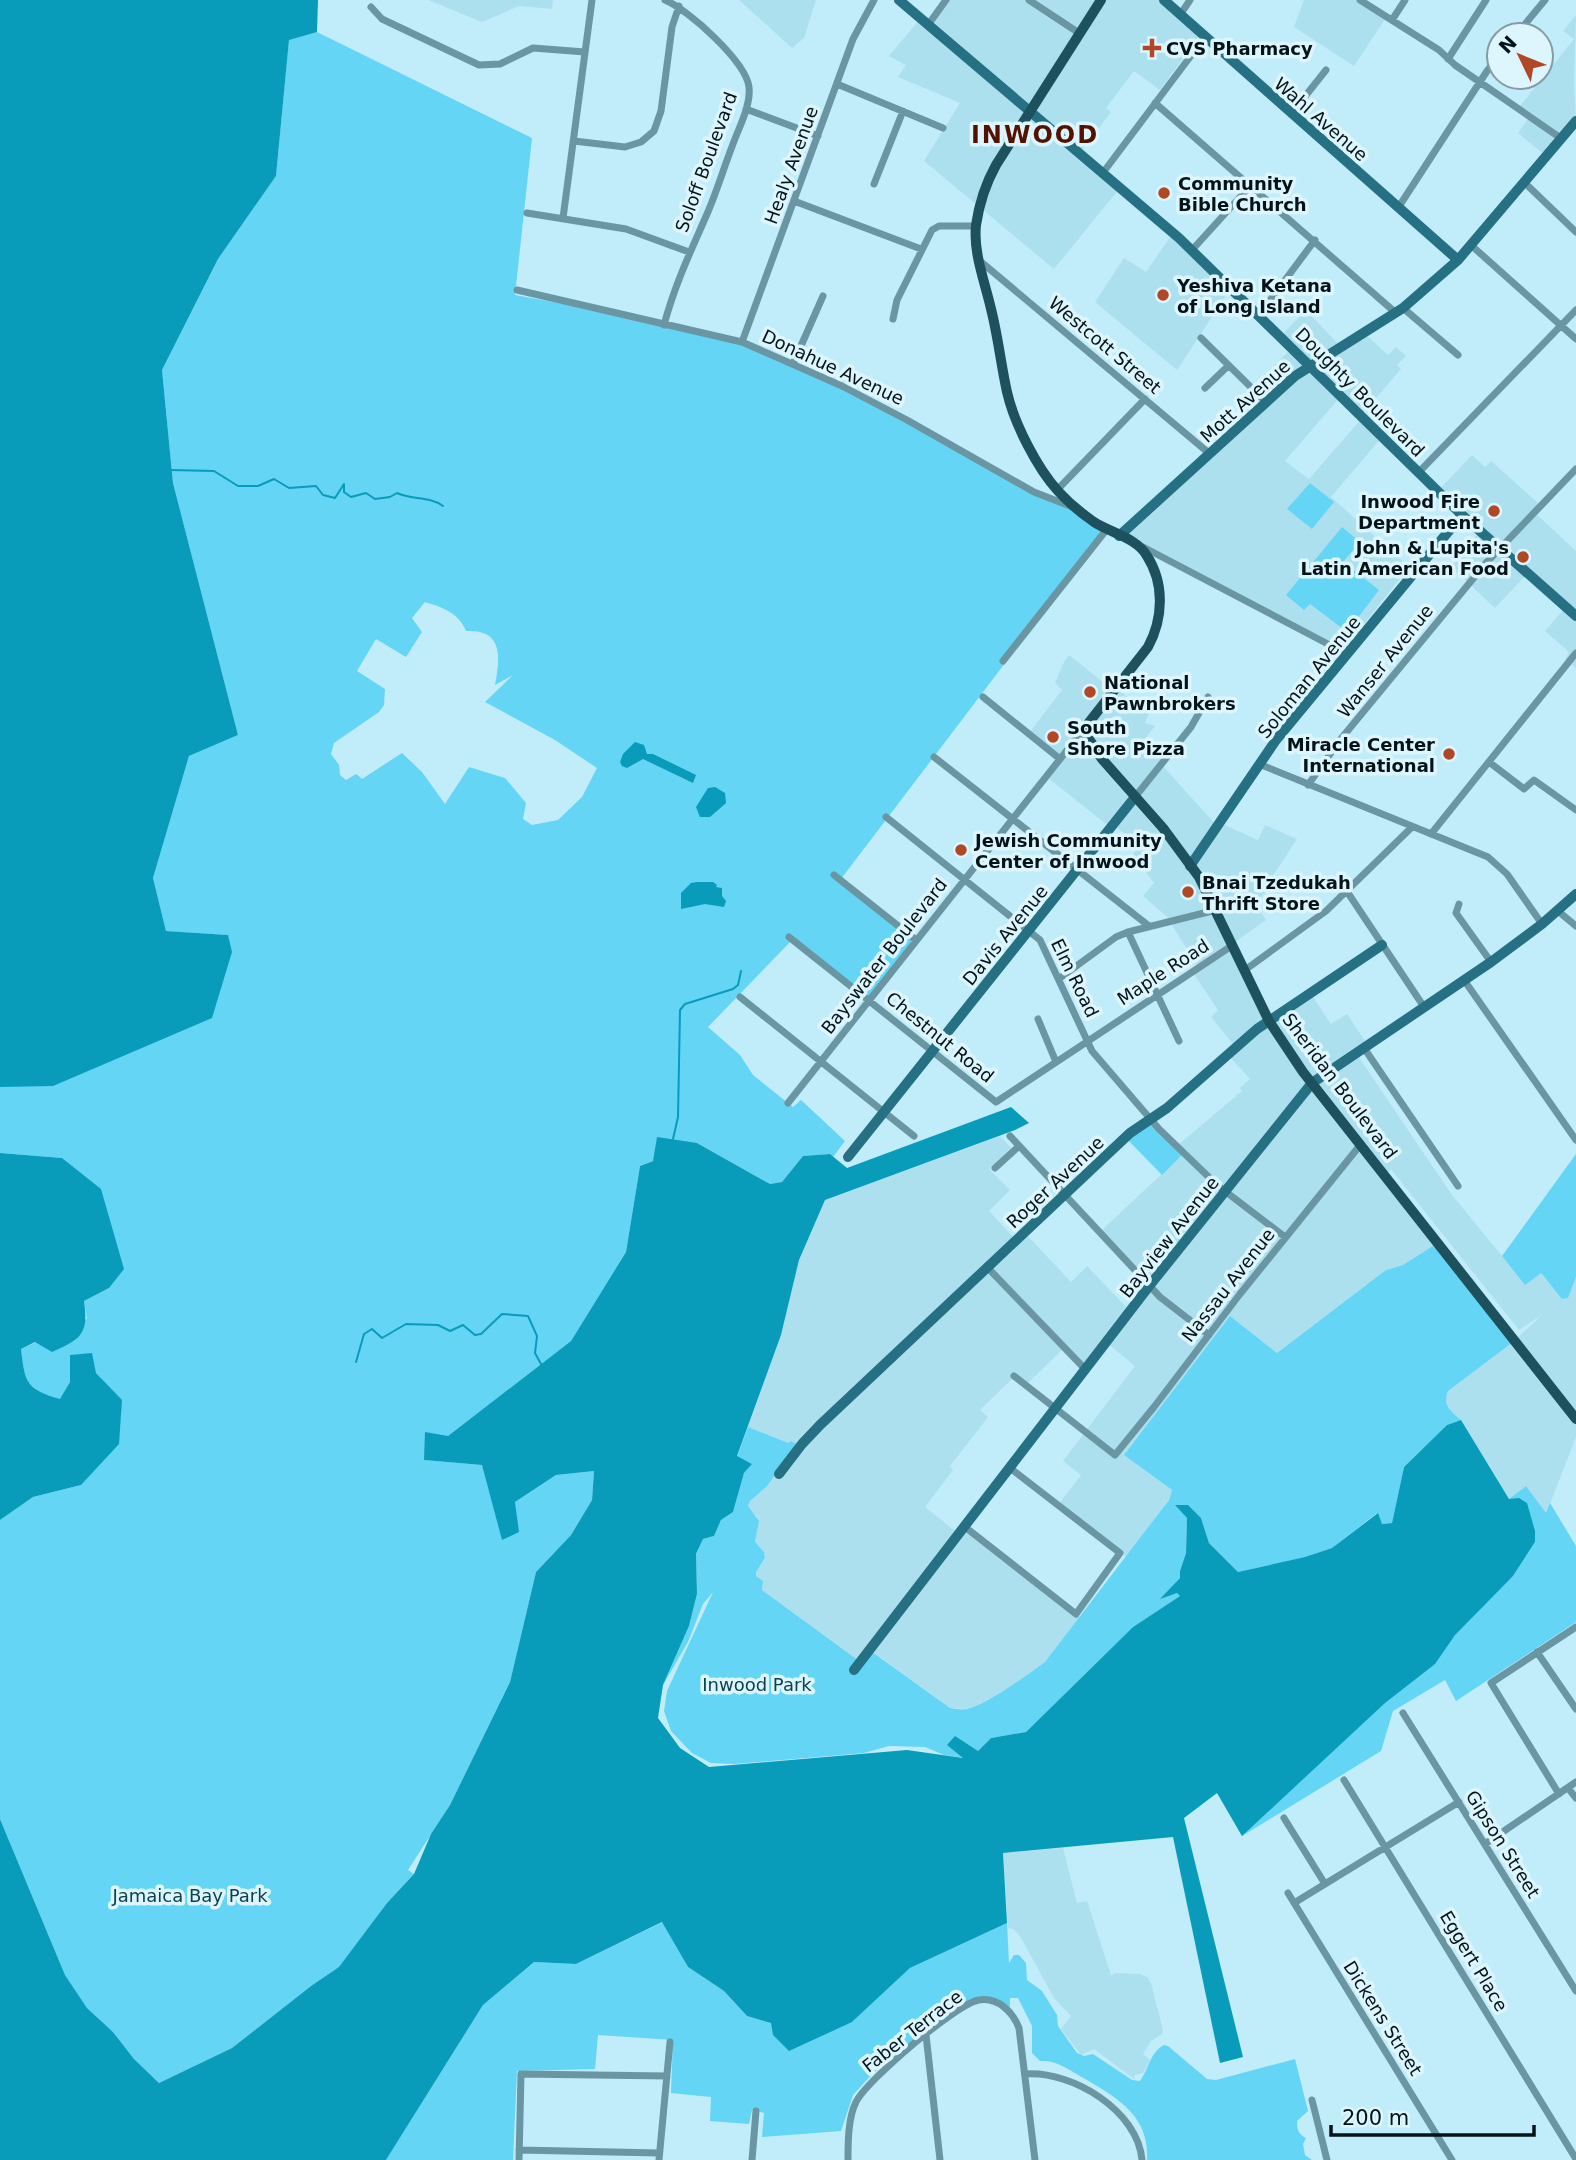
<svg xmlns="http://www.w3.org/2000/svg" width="1576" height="2160" font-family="'DejaVu Sans',sans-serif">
<rect width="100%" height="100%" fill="#c1ecf9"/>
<!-- built -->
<path fill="#ade0ef" d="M428,0H553L552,9L519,6L482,22Z
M739,0H816L804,38L792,48Z
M942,0H1166L1202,32L1160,90L1134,71L1106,108L1111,112L1080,153L1119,189L1054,269L924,161L960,103L898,77L906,65L889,56L920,19L925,23Z
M1304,0H1355L1385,19L1354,66L1294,27Z
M1576,15L1574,82L1576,120L1546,156L1518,133L1531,115L1520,106L1574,39L1563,31Z
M1173,233L1231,288L1177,370L1095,302L1124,258L1146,272Z
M1306,310L1339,345L1310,362L1282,335Z
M1364,333L1388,355L1396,347L1406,356L1397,365L1401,369L1362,414L1312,364Z
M1291,349L1307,364L1278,388L1264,375Z
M1305,369L1341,396L1285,461L1309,479L1363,417L1382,437L1331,497L1409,567L1345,648L1119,536Z
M1472,455L1485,467L1491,461L1538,503L1533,511L1576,551V668L1565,659L1569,652L1545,631L1564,609L1526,575L1495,608L1451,567L1479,532L1437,492Z
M1069,655L1114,691L1117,689L1149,714L1145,723L1155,726L1146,737L1167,756L1161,764L1217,826L1220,823L1258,840L1265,825L1297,839L1266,886L1269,889L1255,903L1266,920L1234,943L1271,1022L1311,994L1331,1024L1347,1014L1369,1047L1358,1055L1362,1062L1452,1195L1525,1284L1540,1273L1562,1298H1568L1576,1277V1437L1546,1514L1526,1486L1509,1499L1461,1420L1447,1408L1445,1399L1448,1391L1513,1342L1543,1314L1519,1330L1391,1169L1385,1176L1436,1244L1403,1265L1386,1270L1277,1353L1230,1316L1124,1455L1172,1490L1169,1499L1127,1557L1059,1504L1081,1475L1063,1461L1135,1366L1107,1343L1086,1371L1064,1348L1025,1386L1013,1378L980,1410L988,1417L950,1466L953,1470L925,1507L959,1534L964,1528L1080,1617L1045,1662L1022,1681L976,1706L965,1709L950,1708L869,1649L859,1661L762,1590L763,1585L756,1576V1571L765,1559L764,1552L755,1543L758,1524L757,1517L749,1509L748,1506L750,1501L763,1489L770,1478L788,1443L748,1427L781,1335L799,1260L825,1200L1000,1136L1011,1148L989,1169L1010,1190L989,1211L1016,1240L1025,1233L1071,1282L1087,1266L1131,1312L1151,1285L1101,1231L1185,1152L1178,1145L1242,1091L1240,1088L1250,1079L1229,1056L1237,1049L1211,1017L1218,1010L1193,973L1199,968L1170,922L1172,921L1143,896L1154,883L1133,854L1139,846L1114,825L1111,828L1047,777L1061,758L1029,733L1062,690L1055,683L1064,662Z
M1063,1848L1077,1903L1087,1901L1111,1975L1116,1973L1140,1974L1147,1977L1151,1983L1163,2030L1162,2034L1151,2041L1143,2054L1150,2060L1143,2073L1135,2075L1134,2079L1094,2049L1081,2055L1061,2029L1071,2016L1054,1998L1020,1936L1013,1929L1008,1928L1003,1853Z"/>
<!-- green -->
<path fill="#64d5f4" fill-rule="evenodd" d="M317,32L532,138L515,295L631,316L742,342L835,383L1042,496L1077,509L1107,529L841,879L918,939L868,1001L792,940L708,1027L740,1055L753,1075L793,1107L801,1100L845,1141L833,1157L830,1154L803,1156L782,1182L770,1184L697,1143L640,1166L626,1252L571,1341L448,1436L424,1460L482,1465L518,1532L515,1502L556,1475L594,1471L592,1500L571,1535L536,1572L510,1682L450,1805L408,1870L414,1874L387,1903L340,1967L311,1986L232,2048L159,2083L134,2059L113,2032L87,2008L65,1975L0,1819V1520L33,1497L81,1485L122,1401L96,1373L70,1355V1382L61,1400C26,1388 25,1384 21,1349L87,1319L84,1301L109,1288L62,1158L0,1153V1087L7,1085L228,935L166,931L153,878L189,756L238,735L173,483L162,370L218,259L276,176L289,39ZM425,602C442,607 459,613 466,631C504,629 500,658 495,685L513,675L485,702L555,740L597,768L582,797L558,820L532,825L523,819L526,803L505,778L469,767L445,804L422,772L402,753L362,779L356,774L346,780L340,775L339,765L331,754L334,743L379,712L384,705L385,689L357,671L376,639L406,657L422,632L412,618Z
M1310,483L1334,502L1312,529L1287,509Z
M1342,527L1360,542L1343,562L1379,590L1347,632L1310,604L1304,610L1286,595Z
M1150,1120L1183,1154L1162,1175L1126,1138Z
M1576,1154V1277L1568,1298L1562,1299L1541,1273L1525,1285L1502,1256Z
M1436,1244L1513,1342L1448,1391C1442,1406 1451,1411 1461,1420L1447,1425L1404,1467L1392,1523L1382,1524L1377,1513L1332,1548L1306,1557L1238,1572L1209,1543L1201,1518L1176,1506L1187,1518L1186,1553L1180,1571V1578L1164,1596L1177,1593L1180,1596L1133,1627L1026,1732L991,1738L978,1751L965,1758L944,1755L925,1747L889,1746L864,1753L734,1764L711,1763L692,1753L671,1731L664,1711L667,1691L713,1592L703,1604L688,1642L663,1685L689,1626L697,1594L696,1554L703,1539L714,1536L721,1520L733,1512L744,1473L752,1464L737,1457L748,1427L788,1443L791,1441L797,1444L767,1486L750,1501L748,1506L759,1521L755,1542L764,1552L765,1558L756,1572V1576L763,1581L762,1590L859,1661L868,1649L950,1708C956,1709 962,1710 967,1709C986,1705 1029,1674 1045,1662L1169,1500L1172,1490L1124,1455L1230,1316L1277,1353L1386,1270L1403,1265Z
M1526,1486L1546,1513L1550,1503L1576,1546V1622L1456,1701L1445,1680L1393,1711L1381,1751L1242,1836L1219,1795L1501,1587L1513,1576L1535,1542L1509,1499Z
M663,1922L688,1967L724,1991L747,2016L772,2023L852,2022L910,1968L1007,1923L1009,1963L1014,1955H1019L1026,1963L1027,1980L1042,1991L1057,2015L1058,2026L1077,2053L1084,2056L1093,2054L1132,2080L1140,2081C1149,2069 1150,2052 1164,2045L1168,2046L1207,2079L1216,2080L1295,2059L1308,2111L1297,2121C1297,2129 1298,2134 1306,2138L1303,2144L1305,2155L1312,2160H1147C1150,2114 1114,2096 1080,2076C1066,2068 1056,2060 1040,2061L1032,2053V2026L1018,1998H1010V2008L977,1998L952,2010L874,2072L853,2095L841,2131L762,2137L764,2113L752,2110L749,2124L710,2121L711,2097L671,2093L673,2040L598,2035L595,2069L517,2071L513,2160H386L483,2005L534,1962L576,1964Z"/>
<!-- water -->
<path fill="#089cba" d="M0,0H318L317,32L289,40L276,176L218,259L162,370L173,483L238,735L189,756L153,878L166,931L228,935L232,952L212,1018L53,1086L0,1087Z
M635,742L644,745L647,754H653L696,775L693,783L643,759L627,768L622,766L620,762L623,754Z
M715,787L725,793L726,803L710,817H700L696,807L708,788Z
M697,882H713L717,885L716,887L722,888V896L726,901L724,907L705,904L681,909V893L691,883Z
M1011,1107L1029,1123L1015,1130L825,1200L799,1260L781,1335L737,1456L752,1464L744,1473L733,1512L721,1520L714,1536L703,1539L696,1554L697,1594L689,1626L663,1685L658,1718L680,1748L709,1767L907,1750L963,1758L947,1745L955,1736L978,1751L991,1738L1026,1732L1133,1627L1180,1596L1177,1593L1160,1599L1180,1578V1571L1186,1553L1187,1518L1175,1505H1188L1201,1518L1209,1543L1238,1572L1305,1557L1332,1548L1378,1513L1382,1524L1392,1523L1404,1467L1447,1425L1461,1420L1509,1499L1519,1498L1527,1503L1535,1531V1542L1513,1576L1455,1635L1435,1664L1385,1703L1242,1836L1217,1793L1184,1818L1243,2057L1220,2063L1173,1837L1003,1853L1007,1923L910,1968L852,2022L789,2051L773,2035L771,2023L747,2016L724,1991L688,1967L662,1922L576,1964L534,1962L483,2005L386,2160H0V1819L65,1975L87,2008L113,2032L134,2059L159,2083L232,2048L311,1986L339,1967L387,1903L414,1874L431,1834L450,1805L510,1682L536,1572L571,1535L592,1500L594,1471L556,1475L515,1502L519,1532L502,1540L482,1465L424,1460L425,1432L448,1436L571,1341L626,1252L640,1166L653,1161L657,1137L697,1143L770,1184L782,1182L803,1156L830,1154L847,1168Z
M0,1153L62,1158L101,1189L124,1269L109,1288L84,1301C89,1334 81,1339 52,1352L35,1342L21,1349C25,1383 26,1389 60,1399L70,1382V1355L92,1353L96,1373L122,1400L119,1444L81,1485L33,1497L0,1520Z"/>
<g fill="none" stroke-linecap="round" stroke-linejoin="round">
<!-- stream -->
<path stroke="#089cba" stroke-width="2" d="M171,470L214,471L238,486H258L274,479L289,488L316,486L323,495L335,498L344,484V492L351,497L366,493L375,499L390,497L397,493C412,500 429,496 443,506
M673,1139L678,1117L680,1010L685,1004L733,989L738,985L741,971
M356,1362L364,1334L372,1329L382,1338L406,1324L438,1325L450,1331L463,1325L475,1335L481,1334L502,1314L528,1316L537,1336L535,1353L541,1364"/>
<!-- street -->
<path stroke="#6a96a3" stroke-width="7" d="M1029,0L1079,33
M1360,0L1439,50L1455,65L1562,139
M371,7L382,19L479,65L500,64L533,48L585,52
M1180,15L1190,0
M1392,20L1405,0
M928,25L946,0
M1516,35L1545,0
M1448,59L1486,0
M837,84L943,128
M1155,103L1396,313
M746,109L818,136
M1291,114L1326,70
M574,141L625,147L641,142L654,131L661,111L672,27L679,6
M1102,174L1205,37
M1525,183L1576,232
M874,184L903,111
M794,201L921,249
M1398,208L1487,71L1499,56
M527,213L626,229L689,252
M563,218L592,0
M1472,246L1576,339
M1192,250L1251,185
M980,261L1210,454
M517,290L742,342L842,386L907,420L1034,492L1070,506
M1403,308L1458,355
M1259,315L1315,240
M893,319L897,300L932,230L939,226H976
M664,325C675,284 690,253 707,214C717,191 724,167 733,144C739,127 751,106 749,87C746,62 689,10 665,0
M1201,338L1266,402
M742,342L853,39L874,0
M793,364L823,296
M1205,388L1227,367
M1419,472L1576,310
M1057,490L1145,399
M1143,547L1347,654
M1003,661L1107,529
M983,697L1060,759
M934,757L1149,926
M1489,762L1524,789L1534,780L1576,810
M1259,764L1488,857L1507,874L1542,924
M1308,785L1340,740L1486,563L1576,469
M1135,797L1191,727L1208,697
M886,817L1040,940L1092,1051L1159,1129L1217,1185L1285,1237
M1431,834L1576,653
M834,875L916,940
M1346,890L1424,1007
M1459,904L1456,913L1491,962
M1558,911L1576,926
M1128,932L1179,1041
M789,937L996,1102L1233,945
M1245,970L1326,911L1412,827
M1060,978L1116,937L1128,932L1216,910
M1464,980L1576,1140
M740,997L914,1136
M1038,1019L1056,1062
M1364,1048L1458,1186
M788,1103L1083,730
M1010,1136L1160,1297L1209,1335
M995,1168L1019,1146
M987,1267L1085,1369
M1014,1376L1115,1455L1154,1407L1240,1294L1361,1144
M965,1527L1076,1614L1120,1553L1010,1468
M1537,1652L1576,1709
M1403,1713L1576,1991
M1344,1780L1576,2159
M1568,1788L1576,1798
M1559,1794L1491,1683L1576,1627
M1284,1818L1325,1884
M1485,1844L1576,1782
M1288,1893L1452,2160
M1294,1903L1459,1802
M926,2035L940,2160
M1026,2074C1073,2071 1138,2111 1142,2160
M1312,2100L1327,2160
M519,2150L659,2153
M519,2160L521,2074L667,2076
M659,2160L670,2042
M752,2160L756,2111
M848,2160C848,2142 848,2118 856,2102C866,2081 957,2003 979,2000C998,1997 1013,2012 1019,2028L1035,2160"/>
<!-- secondary -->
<path stroke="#257083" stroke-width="10" d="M899,0L1179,238L1462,515L1576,616
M1164,0L1458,260
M1119,536L1295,376L1403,308L1458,260L1576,121
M1190,866L1276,740L1462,515
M848,1157L1135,797
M779,1474L802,1444L820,1425L1130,1133L1167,1108L1257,1029L1382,945
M854,1670L1150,1285L1312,1083L1491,962L1542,924L1576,894"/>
<!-- primary -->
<path stroke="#1e515e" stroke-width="10" d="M1101,0L996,165C986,183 979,205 976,225C973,253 985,282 991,309C998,336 1001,365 1007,392C1014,423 1037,468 1058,491C1068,502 1081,513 1094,522C1111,533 1137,538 1147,556C1165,584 1163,619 1148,647L1083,730L1102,759L1163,828L1199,877L1269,1021L1303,1072L1576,1419"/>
</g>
<!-- markers -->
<g fill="#b04826" stroke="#ddf6fe" stroke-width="2.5">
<path d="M1148.5 37.5h7v7h7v7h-7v7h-7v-7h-7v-7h7z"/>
<circle cx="1164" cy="193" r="7"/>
<circle cx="1163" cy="295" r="7"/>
<circle cx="1494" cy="511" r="7"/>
<circle cx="1523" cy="557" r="7"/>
<circle cx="1090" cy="692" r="7"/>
<circle cx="1053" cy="737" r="7"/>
<circle cx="1449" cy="754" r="7"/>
<circle cx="961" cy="850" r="7"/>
<circle cx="1188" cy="892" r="7"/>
</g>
<g text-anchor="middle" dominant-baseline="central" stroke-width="7" stroke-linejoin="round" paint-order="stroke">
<!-- poi labels -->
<g font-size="18" font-weight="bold" fill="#041318" stroke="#ddf6fe" text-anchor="start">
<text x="1166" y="48">CVS Pharmacy</text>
<text x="1178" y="183">Community<tspan x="1178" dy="21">Bible Church</tspan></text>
<text x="1177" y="285">Yeshiva Ketana<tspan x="1177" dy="21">of Long Island</tspan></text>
<text x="1480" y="501" text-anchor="end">Inwood Fire<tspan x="1480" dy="21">Department</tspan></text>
<text x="1509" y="547" text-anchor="end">John &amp; Lupita's<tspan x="1509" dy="21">Latin American Food</tspan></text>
<text x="1104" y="682">National<tspan x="1104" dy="21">Pawnbrokers</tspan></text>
<text x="1067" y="727">South<tspan x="1067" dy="21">Shore Pizza</tspan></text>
<text x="1435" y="744" text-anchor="end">Miracle Center<tspan x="1435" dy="21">International</tspan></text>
<text x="975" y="840">Jewish Community<tspan x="975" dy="21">Center of Inwood</tspan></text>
<text x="1202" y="882">Bnai Tzedukah<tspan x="1202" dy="21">Thrift Store</tspan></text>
</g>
<!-- street labels -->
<g font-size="18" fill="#041318" stroke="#ddf6fe">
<text transform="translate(1321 119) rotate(41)">Wahl Avenue</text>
<text transform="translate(706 162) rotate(-70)">Soloff Boulevard</text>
<text transform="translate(791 165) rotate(-70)">Healy Avenue</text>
<text transform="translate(1105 345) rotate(40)">Westcott Street</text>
<text transform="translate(833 367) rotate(25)">Donahue Avenue</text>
<text transform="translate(1360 392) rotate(45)">Doughty Boulevard</text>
<text transform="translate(1245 401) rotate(-42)">Mott Avenue</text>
<text transform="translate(1385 661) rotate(-51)">Wanser Avenue</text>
<text transform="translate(1309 677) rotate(-51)">Soloman Avenue</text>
<text transform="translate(1005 935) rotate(-51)">Davis Avenue</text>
<text transform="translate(884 956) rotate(-52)">Bayswater Boulevard</text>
<text transform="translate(1163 972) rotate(-33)">Maple Road</text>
<text transform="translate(1075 978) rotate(64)">Elm Road</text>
<text transform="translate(940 1037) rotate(39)">Chestnut Road</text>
<text transform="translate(1340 1086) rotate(53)">Sheridan Boulevard</text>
<text transform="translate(1055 1182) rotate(-43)">Roger Avenue</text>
<text transform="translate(1169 1237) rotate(-52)">Bayview Avenue</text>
<text transform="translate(1228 1285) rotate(-52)">Nassau Avenue</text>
<text transform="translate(1503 1844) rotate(58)">Gipson Street</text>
<text transform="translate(1474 1961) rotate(59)">Eggert Place</text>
<text transform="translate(1383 2018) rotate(58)">Dickens Street</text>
<text transform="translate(912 2031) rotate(-38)">Faber Terrace</text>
</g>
<!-- park labels -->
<g font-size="18" fill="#0c424f" stroke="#ddf6fe">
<text x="757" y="1684">Inwood Park</text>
<text x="190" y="1895">Jamaica Bay Park</text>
</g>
<!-- district labels -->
<g font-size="24" font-weight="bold" letter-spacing="2" fill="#531200" stroke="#ddf6fe">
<text x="1035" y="135">INWOOD</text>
</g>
</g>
<!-- north arrow -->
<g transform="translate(1520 56) rotate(313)"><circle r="33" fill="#ddf6fe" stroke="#869ba2" stroke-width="2"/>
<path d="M0-5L12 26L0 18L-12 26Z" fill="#b04826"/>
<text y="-10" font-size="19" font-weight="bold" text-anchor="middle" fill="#041318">N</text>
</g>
<!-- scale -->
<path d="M1331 2125v10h203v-10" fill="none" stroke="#041318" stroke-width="3.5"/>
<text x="1342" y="2125" font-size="21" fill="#041318" stroke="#ddf6fe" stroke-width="5" paint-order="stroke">200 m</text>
</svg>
